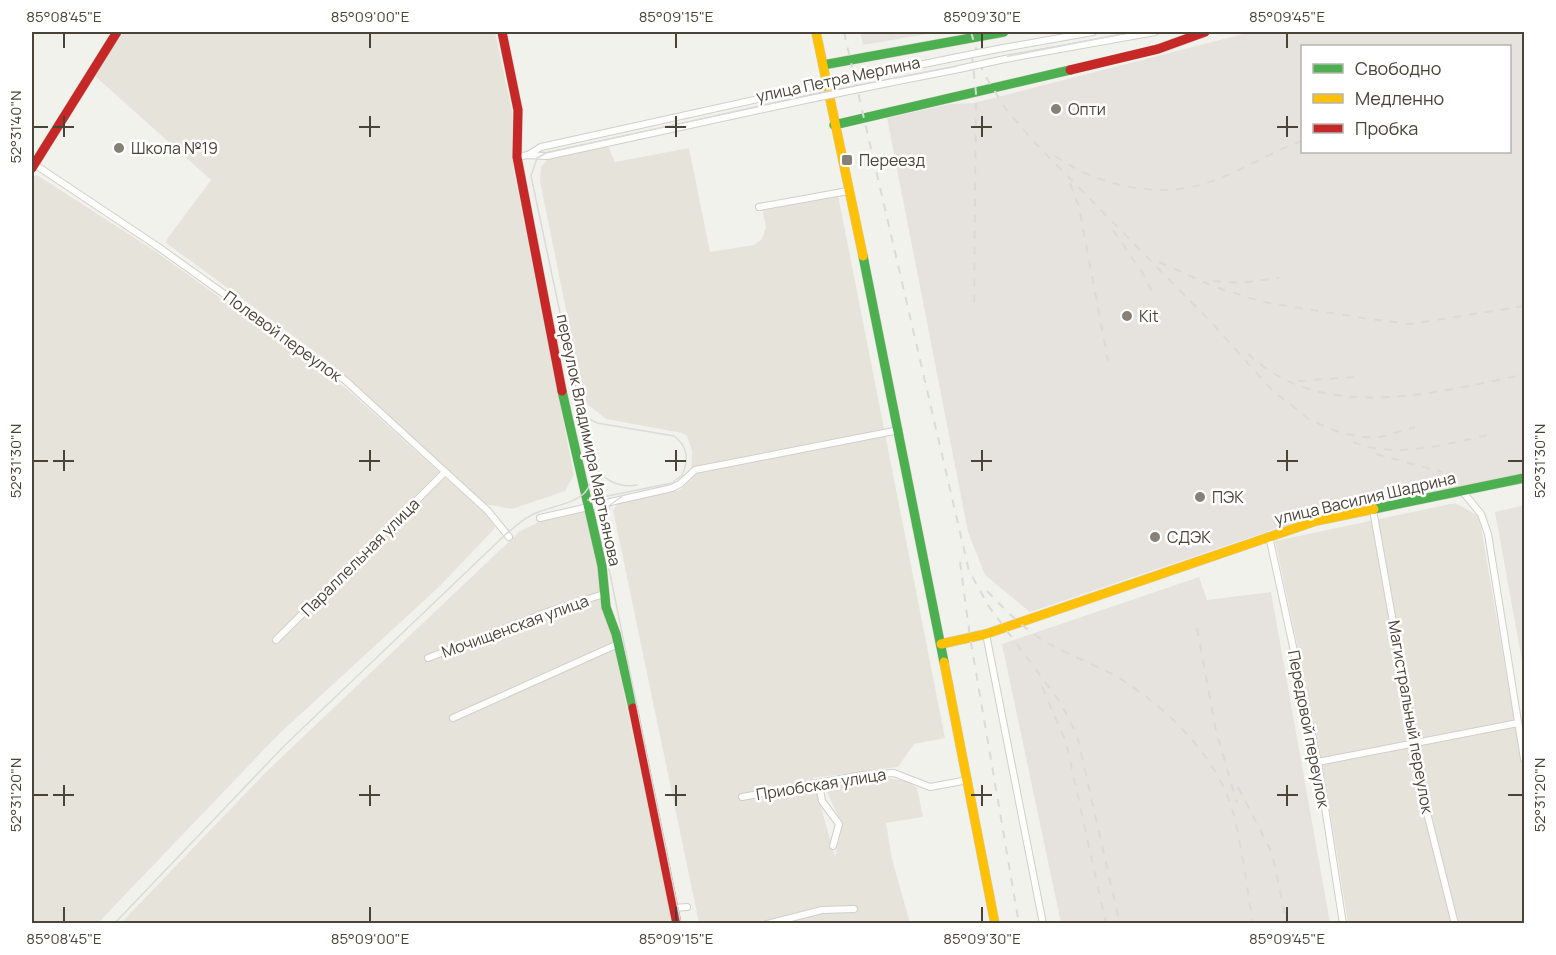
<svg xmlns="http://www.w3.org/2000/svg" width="1556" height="955" font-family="Manrope,sans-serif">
<rect width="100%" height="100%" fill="#f2f2ed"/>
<!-- residential -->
<path fill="#e6e4da" d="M124,32H495L512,111L513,166L574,475L565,491L512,509L485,504L329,362L166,243L167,239L211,180L96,77L95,72Z
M608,146L615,162L689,148L710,252L754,245L762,239L766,227L762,208L838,195L945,738L914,744L898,767L813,778L835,857L842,824L825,788L879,777L907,781L917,788L923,817L886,823L892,859L910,923H699L613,510L620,501L680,490L691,480L692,451L687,436L682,433L606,419L587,404L582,389L540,181L541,167L549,158Z
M37,175L155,251L348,390L491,519L495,528L440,586L279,734L98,923H32V177Z
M1455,503L1479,516L1524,777V923H1348L1321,756L1275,541Z
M585,510L673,923L120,924L266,772L520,531L543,520Z"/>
<!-- industrial -->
<path fill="#e6e3de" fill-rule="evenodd" d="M860,32H938L863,45Z
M1251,32H1524V476L1272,530L1030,612L985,575L968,532L887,118L950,104L974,103ZM1302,46H1510V152H1302Z
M1524,505V672L1495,512Z
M1199,577L1207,600L1271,592L1330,923H1061L1002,644Z"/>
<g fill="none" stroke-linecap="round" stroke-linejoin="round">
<!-- street casing -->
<g stroke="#d0cfcb" stroke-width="8">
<path id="street" d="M1003,48L1093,32
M1005,59L1155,32
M890,71L958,57
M893,82L959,69
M528,155L541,147L808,88
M517,157L528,155L547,156L810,99
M34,164L157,246L346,381L488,511L509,537
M759,207L848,191
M1462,491L1481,514L1488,534L1524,759
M1373,510L1427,813L1455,924
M540,518L672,488L680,484L695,470L899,430
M1269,536L1318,762L1343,924
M986,634L1043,924
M276,640L444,473
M428,658L550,611L604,594
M453,718L618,644
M1318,762L1518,723
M819,783L822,801L839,824L833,846
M742,797L862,775L894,773L930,787L968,780
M674,908L687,907
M767,924L822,910L854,909"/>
</g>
<!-- fast casing -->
<g stroke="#d2cfc4" stroke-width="10">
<path id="fast" d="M823,65L1004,32
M834,125L1070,70
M863,256L944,662
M562,391L602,566L606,607L616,634L633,708
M1374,509L1524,478"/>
</g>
<!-- slow casing -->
<g stroke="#d2cfc4" stroke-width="10">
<path id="slow" d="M816,32L863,256
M941,644L986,634L1316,521L1374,509
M944,662L995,924"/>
</g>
<!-- jam casing -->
<g stroke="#d2cfc4" stroke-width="10">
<path id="jam" d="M502,32L518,110L517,157L562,391
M1070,70L1158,49L1205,32
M32,168L117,32
M633,708L677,924"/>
</g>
<!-- street -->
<use href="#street" stroke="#fdfdfc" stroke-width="6"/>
<!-- fast -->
<use href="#fast" stroke="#4caf50" stroke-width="9"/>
<!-- slow -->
<use href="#slow" stroke="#ffc107" stroke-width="9"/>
<!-- jam -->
<use href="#jam" stroke="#c62828" stroke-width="9"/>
<!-- tram -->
<path stroke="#dadad9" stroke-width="1.5" d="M581,409L586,417L597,423L674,436C688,446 689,461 682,475L672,483L588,500
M591,464C603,478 617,489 637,485
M591,480L681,924
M603,523L610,505L624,495
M114,924L284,746L506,534C517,525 528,515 541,511C578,499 598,499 590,454L531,176L537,158L546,153L809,95L1132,32"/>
<!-- rail -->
<path stroke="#dadad9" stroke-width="2" stroke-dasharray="8 8" stroke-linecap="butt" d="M844,32L969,571L990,608L1060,702L1077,735L1118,916
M971,32L983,72L1005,108L1035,143L1212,323L1272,390L1310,420L1341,433L1361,437H1381L1415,427
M32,34L33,32
M972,55L976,93L974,309
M1055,156C1102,188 1164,201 1218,179C1247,168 1273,151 1302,141
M1070,183L1079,207L1108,361
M1113,230L1144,275L1155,298
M1159,262L1215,287L1263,302L1369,319L1410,324L1524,306
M1213,281L1240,283L1279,278
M1248,354C1324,424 1432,393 1522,375
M1298,381L1355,377
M1353,442C1397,460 1449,443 1493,434
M1376,454L1442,472
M960,562L970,637L1019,924
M987,591C1007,612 1028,633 1053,646C1075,658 1099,666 1119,678C1169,709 1222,761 1235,820C1243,854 1247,889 1253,924
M1197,628L1216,731L1237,803
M1042,687L1066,742L1106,924
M1238,787L1272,853L1287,924"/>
<!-- street-bridge casing -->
<g stroke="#d0cfcb" stroke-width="8" stroke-linecap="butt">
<path id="street-bridge" d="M958,57L1003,48
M959,69L1005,59
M808,88L890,71
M810,99L893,82"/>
</g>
<!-- street-bridge -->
<use href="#street-bridge" stroke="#fdfdfc" stroke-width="6"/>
</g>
<!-- ticks -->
<path fill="none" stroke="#4a4438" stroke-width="2" d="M64,33V48M370,33V48M676,33V48M982,33V48M1287,33V48M64,116V137M370,116V137M676,116V137M982,116V137M1287,116V137M33,127H48M53,127H74M359,127H380M665,127H686M971,127H992M1277,127H1298M64,450V471M370,450V471M676,450V471M982,450V471M1287,450V471M33,461H48M53,461H74M359,461H380M665,461H686M971,461H992M1277,461H1298M1508,461H1523M64,785V806M370,785V806M676,785V806M982,785V806M1287,785V806M33,795H48M53,795H74M359,795H380M665,795H686M971,795H992M1277,795H1298M1508,795H1523M64,907V922M370,907V922M676,907V922M982,907V922M1287,907V922"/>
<!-- markers -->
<g fill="#858177" stroke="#fff" stroke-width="2">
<circle cx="1056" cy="109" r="6"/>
<circle cx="119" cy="148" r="6"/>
<rect x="841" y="154" width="12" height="12" rx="3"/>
<circle cx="1127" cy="316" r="6"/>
<circle cx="1200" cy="497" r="6"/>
<circle cx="1155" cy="537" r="6"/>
</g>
<g text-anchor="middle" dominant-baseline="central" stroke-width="5" stroke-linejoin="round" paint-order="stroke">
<!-- street labels -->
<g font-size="16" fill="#4a4438" stroke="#fff">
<text transform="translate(838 79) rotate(-12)">улица Петра Мерлина</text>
<text transform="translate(283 336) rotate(36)">Полевой переулок</text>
<text transform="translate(589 440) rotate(78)">переулок Владимира Мартьянова</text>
<text transform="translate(1365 498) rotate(-13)">улица Василия Шадрина</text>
<text transform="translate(360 557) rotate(-45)">Параллельная улица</text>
<text transform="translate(515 626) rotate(-20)">Мочищенская улица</text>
<text transform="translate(1411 717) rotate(80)">Магистральный переулок</text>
<text transform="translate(1309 729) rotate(79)">Передовой переулок</text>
<text transform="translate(821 784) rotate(-9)">Приобская улица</text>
</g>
<!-- poi labels -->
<g font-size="16" fill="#4a4438" stroke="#fff" text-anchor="start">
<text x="1068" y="109">Опти</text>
<text x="131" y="148">Школа №19</text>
<text x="859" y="160">Переезд</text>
<text x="1139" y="316">Kit</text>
<text x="1212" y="497">ПЭК</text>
<text x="1167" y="537">СДЭК</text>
</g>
</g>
<!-- border -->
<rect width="1556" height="955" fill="none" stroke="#ffffff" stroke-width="66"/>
<!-- legend -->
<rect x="1301" y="45" width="210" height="108" fill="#ffffff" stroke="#b7b4af" stroke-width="1.5"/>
<rect x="1313" y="64" width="30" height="9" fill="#4caf50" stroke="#b7b4af" stroke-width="1.5"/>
<text x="1355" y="75" font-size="18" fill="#4a4438">Свободно</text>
<rect x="1313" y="94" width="30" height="9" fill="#ffc107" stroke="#b7b4af" stroke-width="1.5"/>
<text x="1355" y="105" font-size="18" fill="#4a4438">Медленно</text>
<rect x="1313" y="124" width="30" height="9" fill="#c62828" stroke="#b7b4af" stroke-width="1.5"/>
<text x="1355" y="135" font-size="18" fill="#4a4438">Пробка</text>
<rect x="33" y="33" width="1490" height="889" fill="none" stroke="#4a4438" stroke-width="2"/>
<g font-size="15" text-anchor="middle" fill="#4a4438">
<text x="64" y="22">85°08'45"E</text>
<text x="370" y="22">85°09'00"E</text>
<text x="676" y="22">85°09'15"E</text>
<text x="982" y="22">85°09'30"E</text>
<text x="1287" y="22">85°09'45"E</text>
<text transform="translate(16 127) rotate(-90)" y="5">52°31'40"N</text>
<text transform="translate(16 461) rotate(-90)" y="5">52°31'30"N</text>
<text transform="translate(1540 461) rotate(-90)" y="5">52°31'30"N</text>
<text transform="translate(16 795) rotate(-90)" y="5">52°31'20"N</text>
<text transform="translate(1540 795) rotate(-90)" y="5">52°31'20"N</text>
<text x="64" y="944">85°08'45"E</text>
<text x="370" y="944">85°09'00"E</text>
<text x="676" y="944">85°09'15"E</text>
<text x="982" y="944">85°09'30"E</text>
<text x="1287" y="944">85°09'45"E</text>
</g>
</svg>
